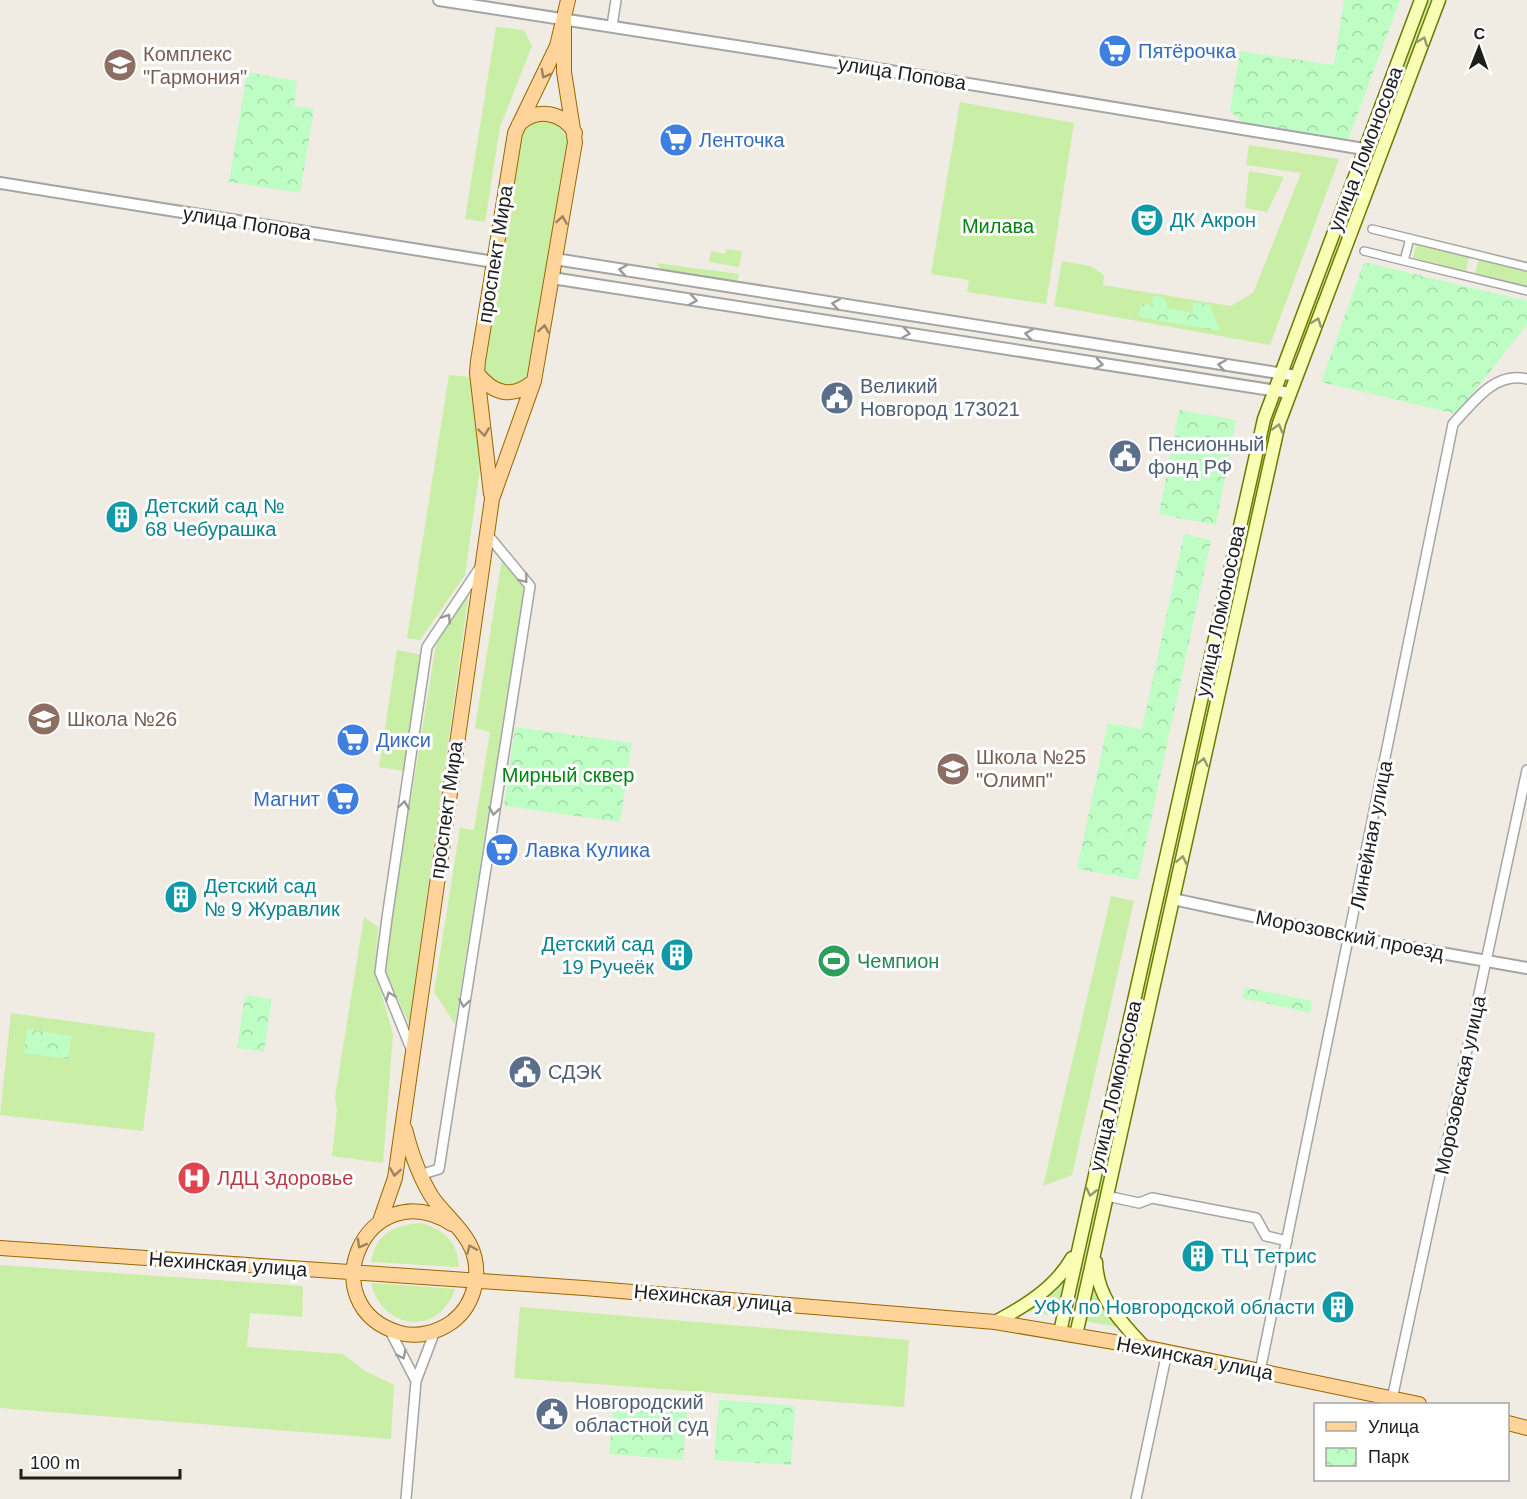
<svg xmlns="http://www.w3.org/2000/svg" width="1527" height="1499" font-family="Arial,sans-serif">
<defs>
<pattern id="park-crowns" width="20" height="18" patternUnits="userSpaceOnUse" patternTransform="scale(1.5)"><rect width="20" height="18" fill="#befdc3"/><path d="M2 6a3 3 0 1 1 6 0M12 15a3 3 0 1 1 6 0" fill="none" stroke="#a3d8a7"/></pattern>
</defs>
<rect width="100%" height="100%" fill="#f0ece4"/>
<!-- grass -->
<path fill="#c9eea6" d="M1426,0H1433L1388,122L1381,120Z
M496,27L524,30L532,46L500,127L485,222L465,219Z
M960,102L1074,123L1046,304L967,292L969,280L931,274Z
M546,121L560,126L568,142L530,375L521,385L504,388L484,373L481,364L520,134L530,124Z
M1379,124L1386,126L1304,343L1298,341Z
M1249,145L1339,159L1270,345L1054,306L1062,261L1090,266L1104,275L1103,285L1231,306L1253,293L1301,173L1246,165Z
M1249,171L1284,177L1267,212L1245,208Z
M1416,244L1469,257L1466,271L1413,258Z
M726,249L742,251L739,267L709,262L711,251L725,254Z
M1479,259L1527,271V286L1475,273Z
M656,263L739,274L737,281L662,270Z
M449,375L471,377L482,454L465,575L420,640L407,638Z
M1268,425L1273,427L1237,583L1232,581Z
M502,559L524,588L455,1024L434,992L460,828L474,830L490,732L475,728Z
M469,592L409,1024L384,967L436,644Z
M1228,598L1233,599L1131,1062L1126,1061Z
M397,650L423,655L404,771L379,767Z
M1111,896L1134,901L1072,1175L1043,1186Z
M364,917L378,927L375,971L393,1034L383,1163L332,1156L337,1110L335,1097Z
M11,1013L155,1033L143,1131L0,1115Z
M1123,1076L1128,1077L1077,1304L1072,1303Z
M421,1223C445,1230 457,1241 459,1267L371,1262C377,1232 393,1226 421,1223Z
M0,1265L303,1286L302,1317L250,1313L247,1347L343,1354L365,1371L394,1385L391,1439L0,1408Z
M1065,1279L1057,1316L1027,1311Z
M1093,1282L1101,1303L1118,1327L1085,1321Z
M371,1283L455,1289C439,1337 382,1330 371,1283Z
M520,1307L909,1340L904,1407L514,1378Z"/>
<!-- park -->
<path fill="url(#park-crowns)" d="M1344,0H1400L1348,140L1242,122L1230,111L1240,51L1334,65Z
M247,72L297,81L294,106L314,109L300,193L229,182Z
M1364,262L1527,301V325L1456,414L1321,382Z
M1153,296L1164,298L1168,308L1193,313V302L1210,305L1220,331L1139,317L1141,304L1152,305Z
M1179,410L1236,420L1216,525L1159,514Z
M1184,534L1211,540L1138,880L1077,869L1108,723L1142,729Z
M515,727L632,743L620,822L504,806Z
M1245,987L1317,1002H1312L1310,1013L1242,998Z
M245,995L272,999L264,1052L237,1048Z
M27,1029L72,1036L68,1059L24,1053Z
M614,1395L688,1401L683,1460L609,1454Z
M719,1400L795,1406L791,1465L714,1460Z"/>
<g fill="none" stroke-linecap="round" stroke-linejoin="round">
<!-- pedestrian casing -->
<g stroke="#a5a5a5" stroke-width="10">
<path id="pedestrian" d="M1372,229L1527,267
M1364,251L1404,261L1410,238
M1404,261L1527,291"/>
</g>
<!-- minor casing -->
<g stroke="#a5a5a5" stroke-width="12">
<path id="minor" d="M612,26L616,0
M412,1051L380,972L387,918L427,647L481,566
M420,1175L439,1169L530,586L487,534
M1107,1196L1139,1203L1152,1198L1256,1218L1266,1236L1287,1241
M389,1329L416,1381
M1260,1371L1453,424C1473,403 1494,371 1527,379
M1392,1399L1527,770
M406,1499L416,1381L435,1331
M1136,1499L1167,1352"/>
</g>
<!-- tertiary casing -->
<g stroke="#a5a5a5" stroke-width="14">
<path id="tertiary" d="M439,0L781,53L1364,149
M0,183L494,262
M555,259L1297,376
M552,278L1290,393
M1173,899L1350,937L1527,968"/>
</g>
<!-- secondary casing -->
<g stroke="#6c7b00" stroke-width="15">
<path id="secondary" d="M1096,1262C1097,1299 1121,1321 1144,1347
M995,1322C1025,1306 1055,1288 1072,1258
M1060,1332L1264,419L1421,0
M1076,1335L1279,423L1439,0"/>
</g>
<!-- primary casing -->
<g stroke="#996800" stroke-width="16">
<path id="primary" d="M519,124C537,108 562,111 575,133
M477,373C494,395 513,399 534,381
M491,494L477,373L478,361L515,133L557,46L568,0
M405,1129C411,1153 419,1176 432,1197C443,1213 460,1226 469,1243C483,1269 476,1304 452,1322C438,1332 418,1338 400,1333C308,1306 366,1170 452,1224
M380,1221L395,1178L492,499L534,381L575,142L564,72V19
M0,1248L584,1288L995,1322L1144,1347L1419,1404
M1508,1423L1527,1428"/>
</g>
<!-- pedestrian -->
<use href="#pedestrian" stroke="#fff" stroke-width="7"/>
<!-- minor -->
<use href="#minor" stroke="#fff" stroke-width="9"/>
<!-- tertiary -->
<use href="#tertiary" stroke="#fff" stroke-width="10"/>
<!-- secondary -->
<use href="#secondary" stroke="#f9feb4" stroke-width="12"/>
<!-- primary -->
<use href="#primary" stroke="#ffd49a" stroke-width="14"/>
</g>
<!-- one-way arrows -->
<defs><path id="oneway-chevron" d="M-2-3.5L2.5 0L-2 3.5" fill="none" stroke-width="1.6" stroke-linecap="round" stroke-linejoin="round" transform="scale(1.5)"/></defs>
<g stroke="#969970">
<use href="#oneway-chevron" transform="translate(1423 41) rotate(-69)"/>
<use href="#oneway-chevron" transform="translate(1317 322) rotate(-69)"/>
<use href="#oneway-chevron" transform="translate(1278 428) rotate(-75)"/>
<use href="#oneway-chevron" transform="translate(1203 762) rotate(-78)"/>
<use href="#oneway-chevron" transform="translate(1182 860) rotate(-78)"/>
<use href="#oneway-chevron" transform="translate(1091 1192) rotate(103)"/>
</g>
<g stroke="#9a8262">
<use href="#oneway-chevron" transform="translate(545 74) rotate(118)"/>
<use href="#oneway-chevron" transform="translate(562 220) rotate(-81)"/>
<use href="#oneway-chevron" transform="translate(544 329) rotate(-81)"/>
<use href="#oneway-chevron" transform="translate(484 432) rotate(83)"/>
<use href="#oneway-chevron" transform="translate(395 1172) rotate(99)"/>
<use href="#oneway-chevron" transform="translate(361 1244) rotate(119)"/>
<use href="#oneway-chevron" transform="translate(471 1249) rotate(-113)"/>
</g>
<g stroke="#9a9a9a">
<use href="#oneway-chevron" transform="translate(623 270) rotate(-171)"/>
<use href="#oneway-chevron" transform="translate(693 300) rotate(9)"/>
<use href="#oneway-chevron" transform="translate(836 304) rotate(-171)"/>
<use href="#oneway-chevron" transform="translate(906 333) rotate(9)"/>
<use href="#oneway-chevron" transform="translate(1029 334) rotate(-171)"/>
<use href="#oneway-chevron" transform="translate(1099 364) rotate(9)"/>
<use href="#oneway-chevron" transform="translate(1222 365) rotate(-171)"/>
<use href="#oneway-chevron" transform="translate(524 579) rotate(52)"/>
<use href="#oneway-chevron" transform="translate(447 618) rotate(-57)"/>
<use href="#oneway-chevron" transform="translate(404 805) rotate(-82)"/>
<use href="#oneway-chevron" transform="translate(494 811) rotate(99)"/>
<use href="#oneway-chevron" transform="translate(390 996) rotate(-112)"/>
<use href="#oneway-chevron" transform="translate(464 1003) rotate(99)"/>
<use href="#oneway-chevron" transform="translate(402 1355) rotate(63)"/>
</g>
<!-- icons -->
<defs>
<g id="supermarket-disc" transform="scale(1.725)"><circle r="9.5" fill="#3f7fe0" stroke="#fff"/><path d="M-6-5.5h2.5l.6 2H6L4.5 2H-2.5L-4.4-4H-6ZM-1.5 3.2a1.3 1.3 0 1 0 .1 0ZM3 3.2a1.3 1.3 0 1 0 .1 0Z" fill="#fff"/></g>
<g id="school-disc" transform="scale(1.725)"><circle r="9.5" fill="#8d6e63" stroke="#fff"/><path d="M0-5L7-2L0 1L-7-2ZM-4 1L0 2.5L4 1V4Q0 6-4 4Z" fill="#fff"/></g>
<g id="theatre-disc" transform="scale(1.725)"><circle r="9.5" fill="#0f9aa8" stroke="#fff"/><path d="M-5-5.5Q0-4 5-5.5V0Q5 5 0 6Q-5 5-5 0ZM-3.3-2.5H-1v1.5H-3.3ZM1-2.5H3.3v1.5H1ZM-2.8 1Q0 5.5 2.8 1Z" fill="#fff"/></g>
<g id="civic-disc" transform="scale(1.725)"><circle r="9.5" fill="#5c6f8a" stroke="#fff"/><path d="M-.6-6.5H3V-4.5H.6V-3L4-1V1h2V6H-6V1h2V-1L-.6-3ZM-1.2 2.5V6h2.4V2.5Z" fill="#fff"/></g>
<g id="building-disc" transform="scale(1.725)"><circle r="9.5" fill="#0f9aa8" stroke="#fff"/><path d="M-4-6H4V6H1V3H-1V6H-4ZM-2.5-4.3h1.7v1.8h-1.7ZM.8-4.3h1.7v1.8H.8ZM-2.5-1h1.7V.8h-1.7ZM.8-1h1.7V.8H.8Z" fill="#fff"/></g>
<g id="stadium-disc" transform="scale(1.725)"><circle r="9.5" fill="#2e9e5b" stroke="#fff"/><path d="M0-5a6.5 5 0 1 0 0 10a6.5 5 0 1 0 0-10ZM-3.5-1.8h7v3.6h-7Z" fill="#fff"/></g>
<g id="hospital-disc" transform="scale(1.725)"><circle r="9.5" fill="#e0444e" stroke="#fff"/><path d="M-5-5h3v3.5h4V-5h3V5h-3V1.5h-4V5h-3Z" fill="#fff"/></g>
</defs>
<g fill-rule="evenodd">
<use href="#supermarket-disc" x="1115" y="51"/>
<use href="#school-disc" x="120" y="65"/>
<use href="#supermarket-disc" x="676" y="140"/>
<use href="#theatre-disc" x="1147" y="220"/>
<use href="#civic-disc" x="837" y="398"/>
<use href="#civic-disc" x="1125" y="456"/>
<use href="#building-disc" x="122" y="517"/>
<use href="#school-disc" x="44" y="719"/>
<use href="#supermarket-disc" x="353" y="740"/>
<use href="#school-disc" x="953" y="769"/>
<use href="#supermarket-disc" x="343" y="799"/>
<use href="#supermarket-disc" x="502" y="850"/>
<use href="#building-disc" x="181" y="897"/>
<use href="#building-disc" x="677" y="955"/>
<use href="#stadium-disc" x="834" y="961"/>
<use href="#civic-disc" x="525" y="1072"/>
<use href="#hospital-disc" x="194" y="1178"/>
<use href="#building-disc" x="1198" y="1256"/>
<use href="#building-disc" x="1338" y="1307"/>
<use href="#civic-disc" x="552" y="1414"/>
</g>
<g text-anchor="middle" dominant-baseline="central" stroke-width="6" stroke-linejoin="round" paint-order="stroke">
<!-- shop labels -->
<g font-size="20" fill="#366cbe" stroke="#fff" text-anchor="start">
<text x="1138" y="51">Пятёрочка</text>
<text x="699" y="140">Ленточка</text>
<text x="376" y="740">Дикси</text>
<text x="320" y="799" text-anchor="end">Магнит</text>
<text x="525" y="850">Лавка Кулика</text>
</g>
<!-- education labels -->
<g font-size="20" fill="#785e54" stroke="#fff" text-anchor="start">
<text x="143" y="54">Комплекс<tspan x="143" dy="23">"Гармония"</tspan></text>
<text x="67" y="719">Школа №26</text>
<text x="976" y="757">Школа №25<tspan x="976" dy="23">"Олимп"</tspan></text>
</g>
<!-- street labels -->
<g font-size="20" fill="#1e1e1e" stroke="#fff">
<text transform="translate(902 73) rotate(9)">улица Попова</text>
<text transform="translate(1365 149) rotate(-69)">улица Ломоносова</text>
<text transform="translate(247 223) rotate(9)">улица Попова</text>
<text transform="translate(495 254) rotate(-81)">проспект Мира</text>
<text transform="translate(1220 611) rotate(-78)">улица Ломоносова</text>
<text transform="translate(446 810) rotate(-82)">проспект Мира</text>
<text transform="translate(1371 835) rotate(-79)">Линейная улица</text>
<text transform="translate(1350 935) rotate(11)">Морозовский проезд</text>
<text transform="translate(1460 1085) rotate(-78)">Морозовская улица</text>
<text transform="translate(1115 1086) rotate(-77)">улица Ломоносова</text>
<text transform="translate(228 1264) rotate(4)">Нехинская улица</text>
<text transform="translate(713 1298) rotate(5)">Нехинская улица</text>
<text transform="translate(1195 1358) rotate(11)">Нехинская улица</text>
</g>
<!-- culture labels -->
<g font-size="20" fill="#0d838f" stroke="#fff" text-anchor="start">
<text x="1170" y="220">ДК Акрон</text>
<text x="145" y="506">Детский сад №<tspan x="145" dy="23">68 Чебурашка</tspan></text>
<text x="204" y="886">Детский сад<tspan x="204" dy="23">№ 9 Журавлик</tspan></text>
<text x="654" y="944" text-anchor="end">Детский сад<tspan x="654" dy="23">19 Ручеёк</tspan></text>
<text x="1221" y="1256">ТЦ Тетрис</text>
<text x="1315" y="1307" text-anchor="end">УФК по Новгородской области</text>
</g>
<!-- park labels -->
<g font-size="20" fill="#048510" stroke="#fff">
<text x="998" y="226">Милава</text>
<text x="568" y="775">Мирный сквер</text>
</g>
<!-- service labels -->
<g font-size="20" fill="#4e5e75" stroke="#fff" text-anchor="start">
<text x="860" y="386">Великий<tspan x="860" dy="23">Новгород 173021</tspan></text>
<text x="1148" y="444">Пенсионный<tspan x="1148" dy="23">фонд РФ</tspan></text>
<text x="548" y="1072">СДЭК</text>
<text x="575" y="1402">Новгородский<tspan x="575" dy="23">областной суд</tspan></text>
</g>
<!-- leisure labels -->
<g font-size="20" fill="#27864d" stroke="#fff" text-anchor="start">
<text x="857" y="961">Чемпион</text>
</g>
<!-- health labels -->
<g font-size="20" fill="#be3a42" stroke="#fff" text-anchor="start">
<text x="217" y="1178">ЛДЦ Здоровье</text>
</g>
</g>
<!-- legend -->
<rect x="1314" y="1403" width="195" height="78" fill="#ffffff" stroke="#a5a5a5" stroke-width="1.5"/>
<rect x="1326" y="1422" width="30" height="9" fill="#ffd49a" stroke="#a5a5a5" stroke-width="1.5"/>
<text x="1368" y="1433" font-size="18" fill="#1e1e1e">Улица</text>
<rect x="1326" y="1448" width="30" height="18" fill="url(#park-crowns)" stroke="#a5a5a5" stroke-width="1.5"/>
<text x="1368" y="1463" font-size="18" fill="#1e1e1e">Парк</text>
<!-- north arrow -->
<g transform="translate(1479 48) rotate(1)" stroke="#ffffff" stroke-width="4.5" paint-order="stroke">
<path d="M0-4.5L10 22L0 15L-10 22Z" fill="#1e1e1e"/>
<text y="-9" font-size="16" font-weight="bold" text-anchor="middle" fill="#1e1e1e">С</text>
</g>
<!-- scale -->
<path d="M21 1469v9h159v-9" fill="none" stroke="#1e1e1e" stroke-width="3"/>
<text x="30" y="1469" font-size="18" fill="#1e1e1e" stroke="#ffffff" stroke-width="4.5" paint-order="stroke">100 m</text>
</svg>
